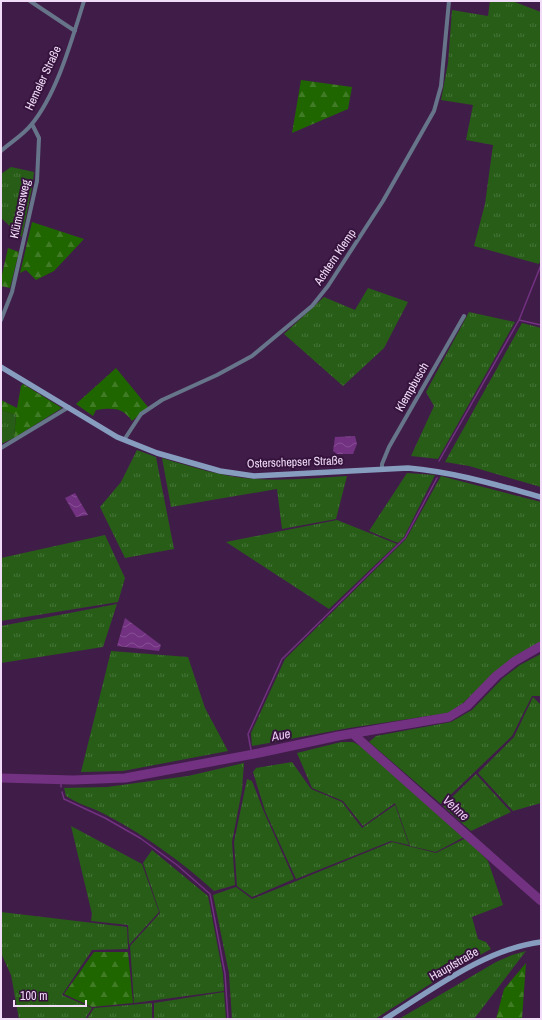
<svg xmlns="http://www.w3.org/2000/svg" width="542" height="1020" font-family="'Archivo Narrow',sans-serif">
<defs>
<pattern id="grass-tufts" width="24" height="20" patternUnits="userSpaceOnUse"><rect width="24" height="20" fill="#275d17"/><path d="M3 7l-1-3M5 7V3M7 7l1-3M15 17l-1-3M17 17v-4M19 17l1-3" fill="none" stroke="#47743a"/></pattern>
<pattern id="forest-firs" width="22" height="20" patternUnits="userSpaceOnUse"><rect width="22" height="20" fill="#1f6500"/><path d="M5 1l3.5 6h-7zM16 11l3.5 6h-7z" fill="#407b26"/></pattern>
<pattern id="water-waves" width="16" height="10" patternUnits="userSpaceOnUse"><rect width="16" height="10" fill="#723181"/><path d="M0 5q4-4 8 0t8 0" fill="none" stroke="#874e94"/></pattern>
</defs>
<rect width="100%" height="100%" fill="#401d48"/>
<!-- grass -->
<path fill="url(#grass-tufts)" d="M490,1H512L541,12V259L539,264L474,246L485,204L493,145L466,140L473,105L441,100L448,63L452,10L488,16Z
M11,167L34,172L32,188L22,237L1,218V174Z
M368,288L408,302L384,348L343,386L284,334L324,297L355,310Z
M469,312L515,322L438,459L411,456L434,406L426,392Z
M522,323L541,328V487L469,466L445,462Z
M1,410L16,415L14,438L1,444Z
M137,450L156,457L174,549L125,558L100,507L121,482Z
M162,458C192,467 223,477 255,479C285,481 316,478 347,476L336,519L282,529L277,489L171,507Z
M407,473L435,475L404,537L398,543L369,531Z
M441,476L541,502V642L515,656L493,674L462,704L448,713L349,728L252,746L251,733L285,659L406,539Z
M337,520L397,544L329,609L226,542Z
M105,535L125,578L118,602L1,621V558Z
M117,604L103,647L1,663V626Z
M111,651L188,657L205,708L228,751L123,771L81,772Z
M541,654V696H532L512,736L441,804L369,742L376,736L451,722L472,710L503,678L520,665Z
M533,697L541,705V803L513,811L478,773L514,737Z
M341,742H353L364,748L464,837L436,852L410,846L395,803L363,826L343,801L312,788L297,753Z
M292,762L311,789L342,802L362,828L395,805L409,845L391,841L296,879L265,811L253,772L256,768Z
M244,763L242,790L232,842L235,885L214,891C182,862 146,836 108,816C95,808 79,805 66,796L64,788L107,787L188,776Z
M476,774L511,812L471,831L443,806Z
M247,779L252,781L264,812L294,879L252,897L237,886L234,842Z
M71,826L142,864L159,912L129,945L128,925L91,921L92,914Z
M466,838L488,861L503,905L472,917L478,939L486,942L491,949L454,969L375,1019H232L229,973L213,895L236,887L252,899L392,842L436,853Z
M152,850L208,896L223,974L224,991L134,1003L130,946L160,913L143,863Z
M1,912L127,927L128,949L92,950L62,995L92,1008L85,1019H19L11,975L1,953Z
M526,951L474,1019H399L496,962L512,955Z
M224,992L226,1019H154V1003Z
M152,1003V1019H87L94,1008Z"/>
<!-- forest -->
<path fill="url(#forest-firs)" d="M301,80L352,87L348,109L292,133Z
M32,222L84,239L54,271L36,280L26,270L20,273Z
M8,248L19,252L10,288L1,286V279Z
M116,368L148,407L132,421C122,407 113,408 96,410L93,416L76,404Z
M23,384L62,408L14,438L16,415L1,410V400L17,408L21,386Z
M94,952H128L133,1003L92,1007L64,994Z
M526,963L522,1019H496L504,989Z"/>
<!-- water -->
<path fill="url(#water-waves)" d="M355,436L357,444L353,454H337L333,451L335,437Z
M75,493L88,515L76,517L65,498Z
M125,618L161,645L159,651L117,646Z"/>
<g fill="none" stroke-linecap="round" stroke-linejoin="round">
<!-- stream -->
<path stroke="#723181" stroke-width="1.5" d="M541,265L519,320L541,325
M439,461L519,320
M252,755L248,734L282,659L405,538L437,478
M61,780V787
M62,792L64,799L105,818L140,838L177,865L210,894L225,974L228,1019"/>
<!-- river -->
<path stroke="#723181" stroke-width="9" d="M353,734L541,901
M1,778L73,780L125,778L259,753L338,736L449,717L467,706L496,676L515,661L541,646"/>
<!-- street -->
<path stroke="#67758b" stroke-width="4" d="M30,1L75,31
M1,151C11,142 23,135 31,125C57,94 72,39 84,1
M1,320L12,292L37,181L39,138L32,124
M124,440L141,414L162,400L217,375L252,356L312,306L328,286L383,201L434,111L441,86L449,1
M1,448L69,407
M382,469V464L389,447L464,316"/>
<!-- secondary -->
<path stroke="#879dc0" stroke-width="5.5" d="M1,367L117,437L157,453L220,471L254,476L408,468C454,472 497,485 541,497
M385,1019C432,990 485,949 541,942"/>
</g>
<g text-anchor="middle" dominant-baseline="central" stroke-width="4" stroke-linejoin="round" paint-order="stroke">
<!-- street labels -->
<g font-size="12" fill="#f2ddf8" stroke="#35133d">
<text transform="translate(43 78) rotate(-65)">Hemeler Straße</text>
<text transform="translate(20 209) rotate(-78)">Klümoorsweg</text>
<text transform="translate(335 257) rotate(-56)">Achtern Klemp</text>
<text transform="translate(412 387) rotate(-60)">Klempbusch</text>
<text transform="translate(295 462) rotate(-2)">Osterschepser Straße</text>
<text transform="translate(454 964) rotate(-30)">Hauptstraße</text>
</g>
<!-- water labels -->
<g font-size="13" font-style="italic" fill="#edcaf5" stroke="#35133d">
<text transform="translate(281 735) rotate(-11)">Aue</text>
<text transform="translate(456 808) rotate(42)">Vehne</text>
</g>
</g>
<!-- border -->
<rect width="542" height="1020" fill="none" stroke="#f2ddf8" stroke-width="4"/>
<!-- scale -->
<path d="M14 1000v6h72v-6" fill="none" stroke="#f2ddf8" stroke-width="2"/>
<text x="20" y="1000" font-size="12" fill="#f2ddf8" stroke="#35133d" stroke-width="3" paint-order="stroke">100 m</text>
</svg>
